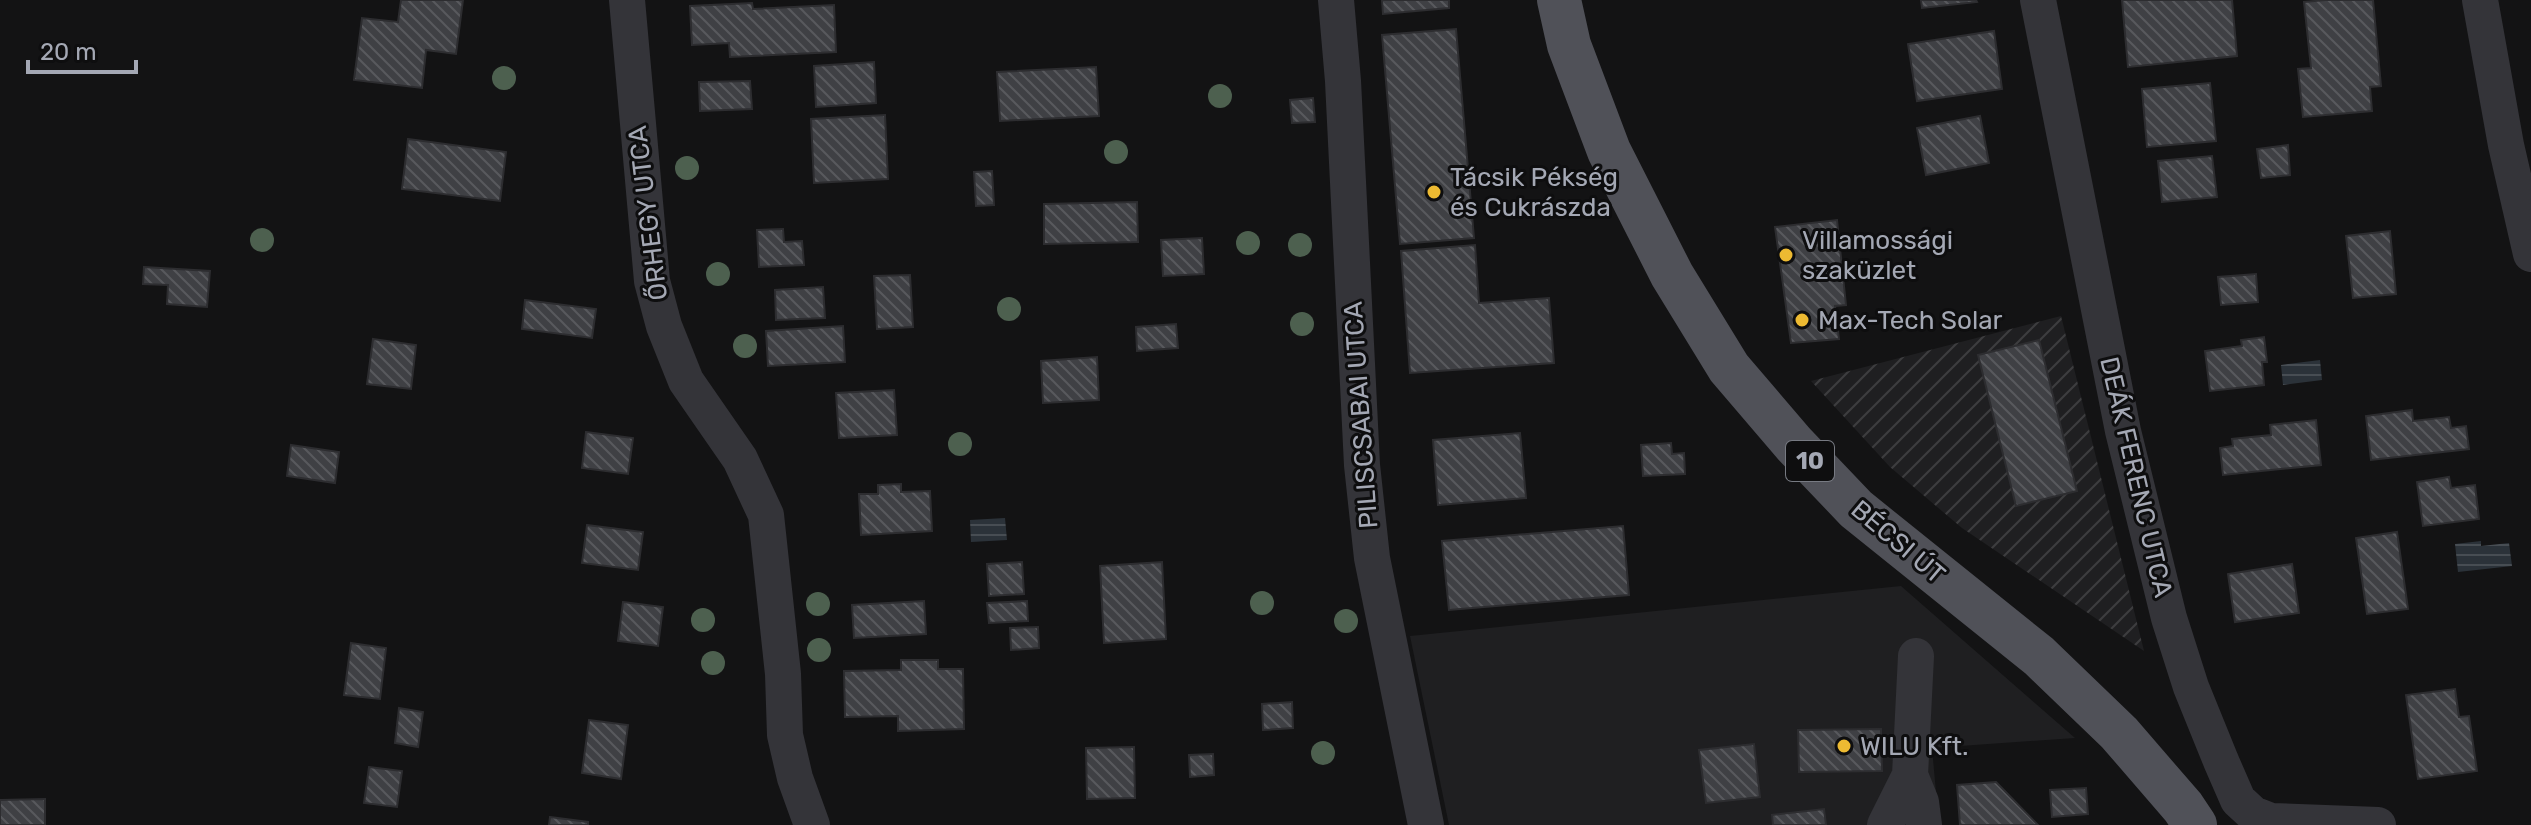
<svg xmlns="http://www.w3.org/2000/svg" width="2531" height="825" font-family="Rubik,sans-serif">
<defs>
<pattern id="industrial-furrows" width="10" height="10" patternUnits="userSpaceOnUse" patternTransform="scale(2)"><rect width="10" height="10" fill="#1f1f21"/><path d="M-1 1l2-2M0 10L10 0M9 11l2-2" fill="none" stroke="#3d3d3f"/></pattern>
<pattern id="water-rules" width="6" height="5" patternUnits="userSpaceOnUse" patternTransform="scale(2)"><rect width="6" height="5" fill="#2b3239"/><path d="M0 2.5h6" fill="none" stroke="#474d53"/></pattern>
<pattern id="building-back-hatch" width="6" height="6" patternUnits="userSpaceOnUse" patternTransform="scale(2)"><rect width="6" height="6" fill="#3f4044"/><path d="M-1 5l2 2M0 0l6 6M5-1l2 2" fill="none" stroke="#58595d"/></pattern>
</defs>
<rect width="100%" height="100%" fill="#131314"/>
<!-- built -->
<path fill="#1f1f21" d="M1901,586L2075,738L1932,748L1939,825H1449L1410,636Z"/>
<!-- industrial -->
<path fill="url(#industrial-furrows)" d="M2061,316L2144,651L1962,528L1890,467L1811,381Z"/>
<!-- water -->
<path fill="url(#water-rules)" d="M2320,360L2322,380L2283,385L2281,365Z
M1005,518L1007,540L971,542L970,520Z
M2481,541V546L2509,543L2512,566L2458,572L2455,544Z"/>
<!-- building -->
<path fill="url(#building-back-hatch)" stroke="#2d2d30" stroke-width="2" d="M401,0H463L456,54L426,50L422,88L354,80L362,18L398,22Z
M1382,0H1449V8L1383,14Z
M1921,0H1976L1977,2L1922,8Z
M2122,0H2232L2237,56L2128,67Z
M2325,0H2373L2381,86L2370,87L2372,111L2303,117L2298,69L2311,68L2304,2Z
M752,3L753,9L834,5L836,52L730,57L729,43L692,45L690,6Z
M1456,29L1474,238L1400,244L1382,35Z
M1994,31L2002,89L1917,101L1908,44Z
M874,62L876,103L816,107L814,66Z
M1096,67L1099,116L1000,121L997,72Z
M750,81L752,109L700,111L699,82Z
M2210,83L2216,141L2147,147L2142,89Z
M1313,98L1315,122L1292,123L1290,100Z
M885,115L888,179L814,183L811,119Z
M1980,116L1989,163L1926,175L1917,128Z
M408,139L506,152L500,201L402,189Z
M2288,145L2290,175L2261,178L2257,149Z
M2212,156L2217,197L2162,202L2158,161Z
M992,171L994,205L976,206L974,172Z
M1137,202L1138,242L1044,244V204Z
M1837,220L1846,305L1835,306L1839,339L1791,343L1775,227Z
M783,229L784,242L802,241L804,265L759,267L757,230Z
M2390,231L2396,294L2353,298L2346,236Z
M1202,238L1204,274L1163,276L1161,240Z
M1475,245L1479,303L1549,298L1554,363L1410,373L1401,251Z
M144,267L210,271L207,307L167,304L168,285L143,284Z
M2256,274L2258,302L2221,305L2218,277Z
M910,275L913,327L877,329L874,276Z
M823,287L825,318L776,320L775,290Z
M525,300L596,309L592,338L522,329Z
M1176,324L1178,348L1137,351L1136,327Z
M843,326L845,362L768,366L766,331Z
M2264,337L2267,362H2262L2264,385L2210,391L2205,351L2242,346L2241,340Z
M373,339L416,345L411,389L367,384Z
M2039,340L2077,491L2016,506L1978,355Z
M1097,357L1099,400L1043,403L1041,361Z
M894,390L897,435L839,438L836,393Z
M2412,410L2413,421L2449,417L2451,428L2466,426L2469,449L2371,460L2366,416Z
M2316,420L2321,465L2223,475L2220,448L2233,446L2232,439L2271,435L2270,425Z
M586,432L633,438L628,474L582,468Z
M1520,433L1526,498L1438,505L1433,440Z
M1671,443L1672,454L1684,453L1685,474L1643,476L1641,445Z
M291,445L339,452L335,483L287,476Z
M2449,477L2451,488L2475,485L2479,519L2423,526L2417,482Z
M901,484V492L930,491L932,531L861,535L859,494H878V485Z
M587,525L643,532L638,570L582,563Z
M1623,526L1629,595L1449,610L1442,541Z
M2397,532L2408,609L2367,614L2356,538Z
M1022,562L1024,594L989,596L987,564Z
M1162,562L1166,639L1104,643L1100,566Z
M2292,564L2299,613L2235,622L2228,574Z
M924,601L926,634L854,638L852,605Z
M1027,601L1028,621L989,623L987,603Z
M623,602L663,607L658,646L618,641Z
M1038,627L1039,648L1011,650L1010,628Z
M351,643L386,648L380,699L344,695Z
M901,660H938V669H963L964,729L898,731V716L845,717L844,671L901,670Z
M2455,689L2459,717L2469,716L2477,771L2418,779L2406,695Z
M1292,702L1293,728L1263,730L1262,704Z
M399,708L423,712L418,747L395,743Z
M589,720L628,725L621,779L582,773Z
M1881,729L1882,771L1799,772L1798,730Z
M1754,744L1760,797L1706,803L1699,750Z
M1134,747L1135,798L1087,799L1086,748Z
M1213,754L1214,775L1190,777L1189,755Z
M369,767L402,771L397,807L364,803Z
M1996,782L2038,825H1960L1957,785Z
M2086,788L2088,814L2052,817L2050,790Z
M45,799V825H0V800Z
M1824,809L1826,825H1773L1772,815Z
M550,817L588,822V825H549Z"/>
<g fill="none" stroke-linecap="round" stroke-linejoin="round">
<!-- minor -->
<path stroke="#343439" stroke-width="36" d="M627,0L652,281L664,326L686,381L740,459L766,515L783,674L785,735L795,778L812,825
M1336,0L1343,81L1362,465L1372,558L1426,825
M2038,0L2123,431L2169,618L2191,687L2221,761L2238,800L2253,814L2271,821L2378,825
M2480,0L2506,145L2531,254
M1910,775L1921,802L1924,825
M1885,825L1910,775L1916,656"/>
<!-- major -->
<path stroke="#505158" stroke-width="44" d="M1559,0L1569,45L1609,151L1672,275L1729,368L1794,444L1856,509L2039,656L2119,733L2183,807L2195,825"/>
</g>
<!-- trees -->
<g fill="#4d604f">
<circle cx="504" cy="78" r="12"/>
<circle cx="1220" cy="96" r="12"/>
<circle cx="1116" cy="152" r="12"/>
<circle cx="687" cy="168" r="12"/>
<circle cx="262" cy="240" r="12"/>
<circle cx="1248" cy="243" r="12"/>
<circle cx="1300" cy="245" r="12"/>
<circle cx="718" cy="274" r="12"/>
<circle cx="1009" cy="309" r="12"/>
<circle cx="1302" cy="324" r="12"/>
<circle cx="745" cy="346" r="12"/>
<circle cx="960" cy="444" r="12"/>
<circle cx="1262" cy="603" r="12"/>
<circle cx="818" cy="604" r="12"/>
<circle cx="703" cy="620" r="12"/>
<circle cx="1346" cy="621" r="12"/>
<circle cx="819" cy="650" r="12"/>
<circle cx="713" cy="663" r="12"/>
<circle cx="1323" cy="753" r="12"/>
</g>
<!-- markers -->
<g fill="#edba32" stroke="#0e0e0f" stroke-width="3">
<circle cx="1434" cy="192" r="8"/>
<circle cx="1786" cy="255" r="8"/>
<circle cx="1802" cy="320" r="8"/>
<circle cx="1844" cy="746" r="8"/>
</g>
<g text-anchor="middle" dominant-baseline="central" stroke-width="6" stroke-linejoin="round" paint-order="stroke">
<!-- shield labels -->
<rect fill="#0e0e0f" stroke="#777a82" stroke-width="2" x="1786" y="441" width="48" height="40" rx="6"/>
<g font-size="24" font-weight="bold" fill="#a4a8b4">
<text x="1810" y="461">10</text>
</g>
<!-- poi labels -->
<g font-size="26" fill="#a4a8b4" stroke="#0e0e0f" text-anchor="start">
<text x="1450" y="177">Tácsik Pékség<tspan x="1450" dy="30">és Cukrászda</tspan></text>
<text x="1802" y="240">Villamossági<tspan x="1802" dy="30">szaküzlet</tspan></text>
<text x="1818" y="320">Max-Tech Solar</text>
<text x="1860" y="746">WILU Kft.</text>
</g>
<!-- street labels -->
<g font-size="26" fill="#a4a8b4" stroke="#0e0e0f">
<text transform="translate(648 213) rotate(-97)">ŐRHEGY UTCA</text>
<text transform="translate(1361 415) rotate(-94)">PILISCSABAI UTCA</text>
<text transform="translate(2136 477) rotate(77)">DEÁK FERENC UTCA</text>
<text transform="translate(1898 542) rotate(40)">BÉCSI ÚT</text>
</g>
</g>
<!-- scale -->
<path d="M28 60v12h108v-12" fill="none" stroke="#a4a8b4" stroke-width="4"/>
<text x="40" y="60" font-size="24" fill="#a4a8b4" stroke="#0e0e0f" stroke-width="6" paint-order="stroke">20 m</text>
</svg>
